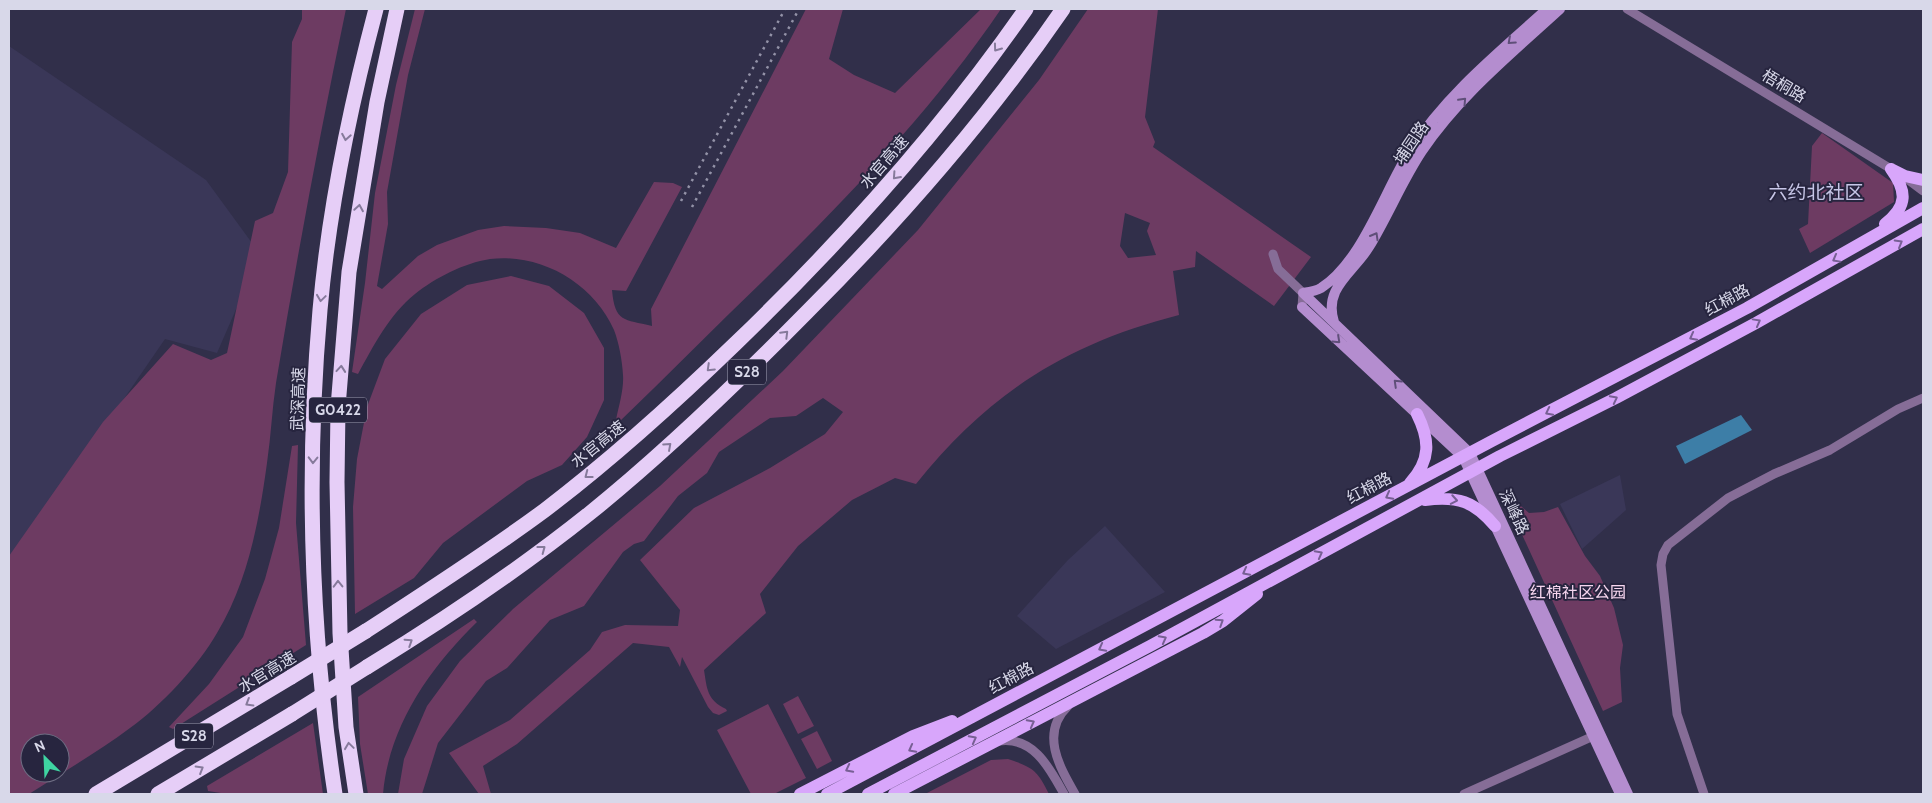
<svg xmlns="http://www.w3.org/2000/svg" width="1932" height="803" font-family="Cabin,'Noto Sans SC',sans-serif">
<rect width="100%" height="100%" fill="#312f4a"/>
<!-- built -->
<path fill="#3a3758" d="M9,46L206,180L260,254L217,353L165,339L9,566Z
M1620,475L1626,510L1582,549L1560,504Z
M1105,526L1165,592L1056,649L1017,616L1068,560Z"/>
<!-- green -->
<path fill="#6d3b62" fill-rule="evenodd" d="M302,9H346C320,133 297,257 276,383C272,409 271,436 267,463C259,521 248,582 217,633C198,666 161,706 130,728C98,752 63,772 29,794H9V556L103,422L173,344L211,360L227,353L255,221L273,213L288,172L292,42L302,19ZM30,743H60V773H30Z
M415,9H425L408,75L387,192L388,224L377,286L382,289L418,256L437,245L478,230L504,226L546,228L580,233L616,248L654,182L673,183L682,187L626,291L612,290C615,323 624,319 652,326L651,309L806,9H843L829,59L854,75L895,93L981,9H1001C933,109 851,194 765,279C716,326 668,375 619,422L616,420C619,405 624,389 623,375C622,360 619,343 614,330C593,283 541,253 490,259C464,263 435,278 415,294C389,315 374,345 358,374L352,372L365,283L375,193L396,85Z
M1088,9H1158L1145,117L1155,142L1153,147L1311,257L1274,306L1196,251L1195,267L1173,271L1179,315C1066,344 989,393 916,484L895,478L852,500L798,546L760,594L766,613L704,670C707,689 707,700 726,709L727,711L719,715L713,713L708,707L682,657L680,667L669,647L633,643L517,744L483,766L491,794H479L449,753L510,720L590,650L602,632L625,625L678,626L680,610L640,560L694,508L770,468L825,434L843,412L823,398L796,416L770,418L719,452L707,473L678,496L644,541L634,544L623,552L584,606L550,620L507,668L486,681L438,743L422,794H398L404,759L427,706L460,661L513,609L660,486L783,371L918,230L1039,80ZM1125,213L1150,223L1147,231L1156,255L1128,258L1120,246Z
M1822,133L1893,183L1894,202L1810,253L1799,229L1808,224L1812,146Z
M511,276L549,286L584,313L604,348V400L587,437L562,465L527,481L443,543L414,578L355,614L353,507L357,459L367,407L385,359L421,314L467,285Z
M298,445L296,523L306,645L173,729L169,727L209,684L243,637L265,579L279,528L292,446Z
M1515,501L1529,513L1544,512L1558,507L1585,556L1600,576L1614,608L1623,645L1620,668L1622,702L1603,711L1508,504Z
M474,619L477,622C429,669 389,726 383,794H368L360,744L358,697Z
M798,696L814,726L798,734L783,704Z
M768,704L806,778L774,794H751L717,730Z
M313,723L323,794H227L208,791L207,786Z
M817,731L832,761L817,769L801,739Z
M1008,759C1034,768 1037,770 1049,794H925L991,760Z"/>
<!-- water -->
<path fill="#3d7ea7" d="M1741,415L1752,430L1685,464L1676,446Z"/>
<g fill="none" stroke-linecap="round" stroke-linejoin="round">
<!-- street -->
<path stroke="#866d97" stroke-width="9" d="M1627,9L1896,172
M1907,179L1923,191
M1273,254L1278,269L1303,293L1302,307
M1068,706C1040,733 1059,766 1075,794
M999,741C1034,736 1050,769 1064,794
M1464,794L1598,734
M1704,794L1677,714L1661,565L1663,554L1668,545L1728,498L1774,474L1830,450L1898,409L1923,398"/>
<!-- secondary -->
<path stroke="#b48dcf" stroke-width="10" d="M1303,293L1470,453L1628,794
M1303,293C1309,292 1316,291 1321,288C1362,262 1384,192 1410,151C1446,95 1498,53 1547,9
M1302,307L1463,457L1620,794
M1334,322C1323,288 1353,273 1369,247C1388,216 1402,181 1422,151C1459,96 1512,53 1560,9"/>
<!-- primary -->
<path stroke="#d8a6fb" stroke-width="12" d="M1891,169L1905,176L1923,180
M1885,224C1908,206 1907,191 1891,169
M1410,483C1431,460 1430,440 1417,414
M1425,500C1458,496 1474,501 1495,526
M800,794L913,736L952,721
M827,794L1492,441L1747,308L1923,208
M868,794L1150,646L1500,456L1616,398L1756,323L1923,229
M894,794L1203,633L1223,621L1257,594"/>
<!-- highway -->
<path stroke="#e6cef7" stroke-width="15" d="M366,631C426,592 487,553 545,510C612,459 674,403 735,344C842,241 941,131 1026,9
M367,667C444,620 520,569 590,513C667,451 738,382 807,312C901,218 988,118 1063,9
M96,794L291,677
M158,794L292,714
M335,794C311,635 306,470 320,310C329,208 350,107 376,9
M356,794L346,727L340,633L337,482L338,407L349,272L377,102L397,9"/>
<!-- rail -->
<path stroke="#9392a7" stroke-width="2.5" stroke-dasharray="2.5 5" stroke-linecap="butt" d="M681,201L785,9
M692,207L799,9"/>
<!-- highway-bridge -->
<path stroke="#e6cef7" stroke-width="15" d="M291,677L366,631
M292,714L367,667"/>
</g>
<!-- one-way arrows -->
<defs><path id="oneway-chevron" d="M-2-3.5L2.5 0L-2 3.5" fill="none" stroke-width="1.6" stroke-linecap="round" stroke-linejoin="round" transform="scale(1.25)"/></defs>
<g stroke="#5f4f79">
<use href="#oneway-chevron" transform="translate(1511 41) rotate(138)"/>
<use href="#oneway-chevron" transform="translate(1463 101) rotate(-47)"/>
<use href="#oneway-chevron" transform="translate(1375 236) rotate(-60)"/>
<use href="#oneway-chevron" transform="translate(1337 340) rotate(43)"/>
<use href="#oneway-chevron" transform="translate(1397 383) rotate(-136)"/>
</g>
<g stroke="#867a9b">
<use href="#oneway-chevron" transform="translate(997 48) rotate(126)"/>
<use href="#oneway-chevron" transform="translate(346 137) rotate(100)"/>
<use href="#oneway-chevron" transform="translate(896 176) rotate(132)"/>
<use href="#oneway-chevron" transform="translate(359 208) rotate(-81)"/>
<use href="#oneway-chevron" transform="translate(321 298) rotate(98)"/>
<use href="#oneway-chevron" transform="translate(785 334) rotate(-45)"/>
<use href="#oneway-chevron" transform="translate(710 368) rotate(136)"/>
<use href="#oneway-chevron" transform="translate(341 369) rotate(-85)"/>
<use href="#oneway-chevron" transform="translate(668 446) rotate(-42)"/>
<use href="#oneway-chevron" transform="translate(313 460) rotate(91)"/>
<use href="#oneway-chevron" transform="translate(588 475) rotate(142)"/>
<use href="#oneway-chevron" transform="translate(542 549) rotate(-37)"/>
<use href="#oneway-chevron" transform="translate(338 584) rotate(-91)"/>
<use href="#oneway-chevron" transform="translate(409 642) rotate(-33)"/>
<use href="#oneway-chevron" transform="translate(249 703) rotate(149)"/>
<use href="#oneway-chevron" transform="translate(349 746) rotate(-98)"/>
<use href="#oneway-chevron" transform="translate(200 769) rotate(-31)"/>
</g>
<g stroke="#775f94">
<use href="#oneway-chevron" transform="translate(1899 243) rotate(-30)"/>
<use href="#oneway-chevron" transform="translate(1836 259) rotate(151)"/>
<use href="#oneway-chevron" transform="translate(1757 322) rotate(-29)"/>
<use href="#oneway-chevron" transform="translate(1693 337) rotate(152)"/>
<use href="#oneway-chevron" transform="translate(1614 399) rotate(-27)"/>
<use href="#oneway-chevron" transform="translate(1549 412) rotate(153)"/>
<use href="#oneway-chevron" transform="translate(1389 496) rotate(152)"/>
<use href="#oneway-chevron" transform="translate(1454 500) rotate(10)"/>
<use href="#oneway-chevron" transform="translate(1319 554) rotate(-28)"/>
<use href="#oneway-chevron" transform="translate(1246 572) rotate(152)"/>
<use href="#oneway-chevron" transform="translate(1220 622) rotate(-33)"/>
<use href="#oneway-chevron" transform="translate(1163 639) rotate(-28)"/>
<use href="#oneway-chevron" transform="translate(1102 648) rotate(152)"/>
<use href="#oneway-chevron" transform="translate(1031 723) rotate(-28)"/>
<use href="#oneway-chevron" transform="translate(973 739) rotate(-28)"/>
<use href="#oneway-chevron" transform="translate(912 749) rotate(152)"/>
<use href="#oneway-chevron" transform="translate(849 769) rotate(153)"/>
</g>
<g text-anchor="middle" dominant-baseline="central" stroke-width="4" stroke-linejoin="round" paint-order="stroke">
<!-- shield labels -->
<g fill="#27253f" stroke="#a3a2b6" stroke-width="1">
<rect x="728" y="359.5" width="38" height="25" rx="4"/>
<rect x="309" y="397.5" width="58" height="25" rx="4"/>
<rect x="175" y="723.5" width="38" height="25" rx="4"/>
</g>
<g font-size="15" font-weight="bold" fill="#d8d8e9">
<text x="747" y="372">S28</text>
<text x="338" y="410">G0422</text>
<text x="194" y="736">S28</text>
</g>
<!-- street labels -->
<g font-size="16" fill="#d8d8e9" stroke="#27253f">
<text transform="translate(1784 86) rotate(31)">梧桐路</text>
<text transform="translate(1411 143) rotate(-56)">埔园路</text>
<text transform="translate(884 162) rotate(-49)">水官高速</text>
<text transform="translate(1727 300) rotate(-28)">红棉路</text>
<text transform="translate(298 399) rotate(-88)">武深高速</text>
<text transform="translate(598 444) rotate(-39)">水官高速</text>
<text transform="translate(1369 488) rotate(-28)">红棉路</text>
<text transform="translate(1514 512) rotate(65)">深峰路</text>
<text transform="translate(267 672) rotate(-31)">水官高速</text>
<text transform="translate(1011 678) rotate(-28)">红棉路</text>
</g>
<!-- park labels -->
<g font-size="16" fill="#f7d6ef" stroke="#27253f">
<text x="1578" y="592">红棉社区公园</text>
</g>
<!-- quarter labels -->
<g font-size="19" fill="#c7c6e7" stroke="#27253f">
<text x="1816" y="192">六约北社区</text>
</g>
</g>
<!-- border -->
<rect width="1932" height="803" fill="none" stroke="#d8d8e9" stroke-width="20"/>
<!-- north arrow -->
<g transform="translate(45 758) rotate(336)"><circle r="24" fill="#27253f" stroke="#6e6d83"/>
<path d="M0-4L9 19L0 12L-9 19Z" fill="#3fd4a2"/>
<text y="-8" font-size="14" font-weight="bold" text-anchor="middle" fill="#d8d8e9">N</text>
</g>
</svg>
